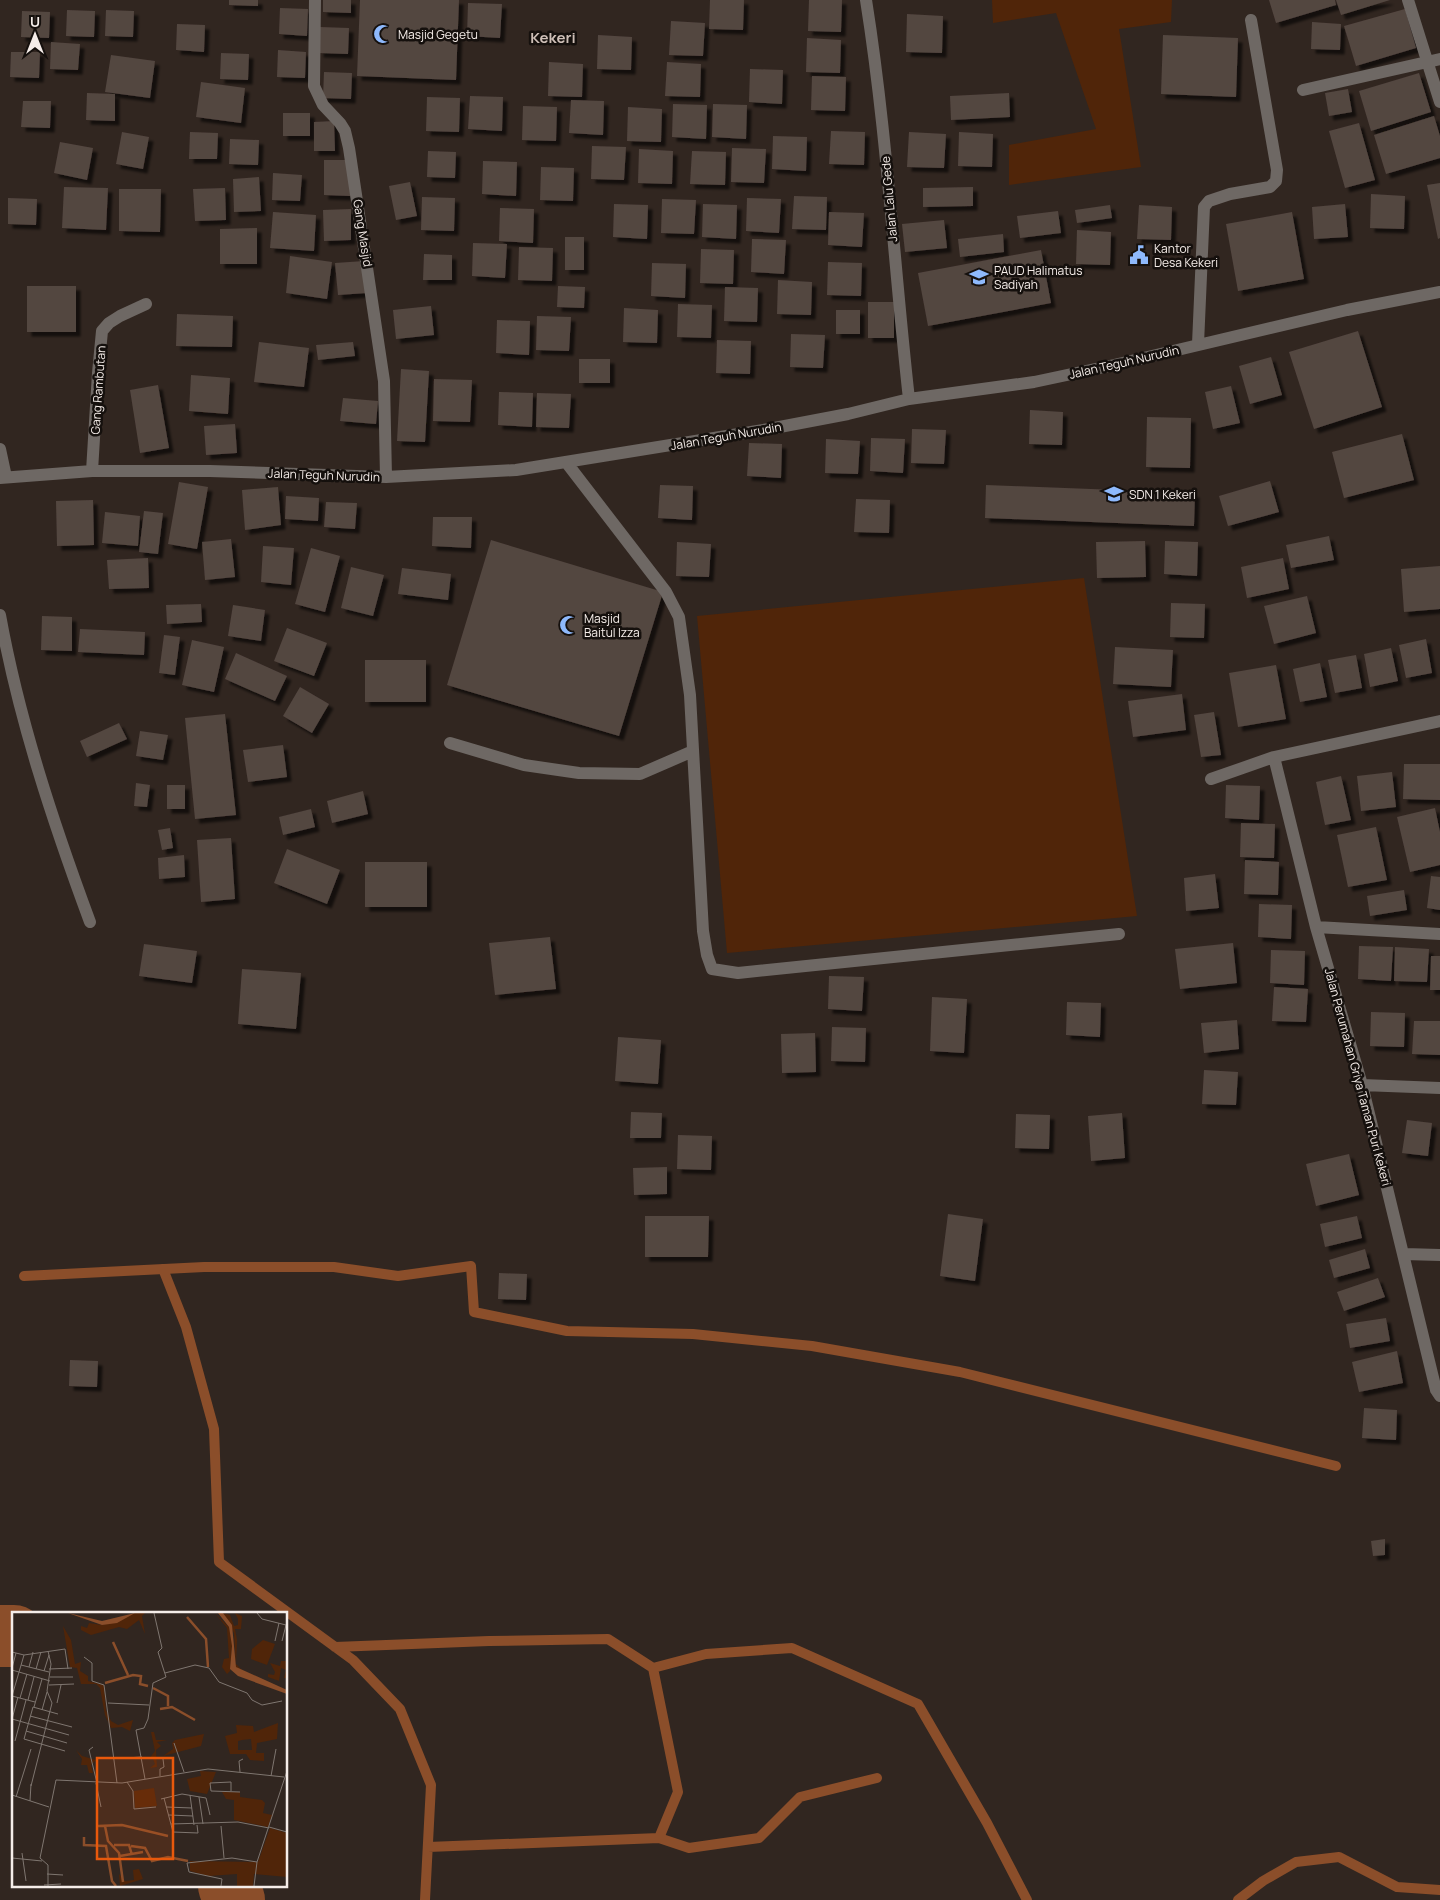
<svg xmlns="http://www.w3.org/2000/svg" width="1440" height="1900" font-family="Manrope,sans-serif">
<defs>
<filter id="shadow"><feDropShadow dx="4.5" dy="4.5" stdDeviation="1" flood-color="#0009"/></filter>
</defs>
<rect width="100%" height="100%" fill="#312620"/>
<!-- green -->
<path fill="#502509" d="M992,0H1172L1171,22L1119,29L1141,167L1009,185V145L1096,129L1056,13L993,23Z
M1084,578L1137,916L727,953L697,616Z"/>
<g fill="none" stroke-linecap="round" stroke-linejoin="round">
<!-- stream -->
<path stroke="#8b4e2a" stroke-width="10" d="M163,1269L186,1327L214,1429L219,1562L353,1660L400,1709L431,1785L425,1900
M24,1276L204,1267H334L398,1276L471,1266L474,1312L567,1331L693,1334L812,1346L960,1372L1336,1466
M335,1647L489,1641L608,1639L653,1668L678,1792L659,1838
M653,1668L706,1654L792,1648L918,1704L987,1823L1027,1900
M428,1847L659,1838L689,1848L759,1838L800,1797L877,1778
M1238,1900L1263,1881L1296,1862L1339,1857L1397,1887L1440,1890"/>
<!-- river -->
<path stroke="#8b4e2a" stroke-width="62" d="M0,1636H14
M229,1886L234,1900"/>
</g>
<!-- building -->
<path fill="#534640" filter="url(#shadow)" d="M229,0H258V6L229,5Z
M323,0H351V13L323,12Z
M360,0H459L456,80L357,76Z
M710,0H744L743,30L709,29Z
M809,0H842L841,32L808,31Z
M1269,0H1335L1336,5L1276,23Z
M1336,0H1390L1341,15Z
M468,3L502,4L500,38L467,36Z
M280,8L308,9L307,36L279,34Z
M1405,9L1416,48L1356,66L1344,26Z
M67,10L95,11L94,37L66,36Z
M106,10L134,11L133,37L105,36Z
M22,11L50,12L49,38L21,37Z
M907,14L943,16L942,53L906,52Z
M671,21L705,23L703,56L669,55Z
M1312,22L1341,24L1340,50L1311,49Z
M177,24L205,25L204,52L176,50Z
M320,27L349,28L348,54L319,53Z
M598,35L632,37L631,70L597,69Z
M1163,35L1238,38L1236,97L1161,94Z
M807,38L841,40L840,73L806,72Z
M51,42L80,44L78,70L50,69Z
M278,50L306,52L305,78L277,77Z
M11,52H40L39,78L10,77Z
M221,53L249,54L248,80L220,79Z
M111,55L155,61L150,98L105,92Z
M549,62L583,64L582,97L548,96Z
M667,62L701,64L700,97L665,96Z
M750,69L783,70L782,104L749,102Z
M324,72L352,73L351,99L323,98Z
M1419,73L1431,112L1371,131L1359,91Z
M812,76L846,77L845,111L811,110Z
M201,82L245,88L241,123L196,117Z
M1348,89L1352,112L1329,116L1325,93Z
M87,93L115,94V121L86,120Z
M1009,93L1010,117L951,120L950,96Z
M470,96L503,97L502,131L468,129Z
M427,97L460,98L459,132L426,131Z
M571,100L604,101L603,135L569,133Z
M23,101H51L50,128L21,127Z
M673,104L707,105L706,139L672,137Z
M713,104L747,105L746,139L712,137Z
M523,106L557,107L556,141L522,140Z
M628,107L662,109L661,142L627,141Z
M283,113H310V136H283Z
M1434,116L1440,136V158L1386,174L1374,135Z
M334,121L335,151H314V122Z
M1359,123L1375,180L1345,188L1329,131Z
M831,131L865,132L864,165L829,164Z
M122,132L149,137L143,169L116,164Z
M190,132L218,133L217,159H189Z
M909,132L946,134L944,168L907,167Z
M959,132L993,134L992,167L958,166Z
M773,136L807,137L806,171L772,169Z
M230,139L259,140L258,165L229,164Z
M60,142L93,148L87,180L54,173Z
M592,146L626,147L624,180L591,179Z
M732,148L766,149L764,183L731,182Z
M639,149L673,151L672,184L638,183Z
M428,151L456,152L455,178L427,177Z
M692,151L726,152L725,185L690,184Z
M324,160H351L350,196L324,195Z
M483,161L517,162L516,196L482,194Z
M541,167L574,168L573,201L540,200Z
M273,173L302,175L300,201L272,200Z
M259,177L261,211L234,212L233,179Z
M410,182L417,216L396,220L389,186Z
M1440,183V238L1438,239L1427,185Z
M64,187L108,188L106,230L62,228Z
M973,187V206L923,207V188Z
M225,188L226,220L195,221L193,189Z
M119,189H161L160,232L119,231Z
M1371,194L1405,196L1404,229L1370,228Z
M794,196L827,197L826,230L792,229Z
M422,197L455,198L454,231L421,230Z
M8,198L37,199L36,225L8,224Z
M747,198L781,199L779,233L746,231Z
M662,199L696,200L694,234L661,233Z
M614,204L648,205L647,239L613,237Z
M703,204L737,205L736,239L702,237Z
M1345,204L1348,237L1314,239L1312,207Z
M1110,205L1112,218L1077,223L1075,210Z
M1139,205L1172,207L1171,240L1137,239Z
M500,208L534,209L533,243L499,241Z
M351,209V240L324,241L323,210Z
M1058,211L1061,233L1020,238L1017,216Z
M273,212L316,215L314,251L270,248Z
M829,212L864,213L862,247L828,245Z
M1292,212L1304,279L1238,291L1226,224Z
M944,220L947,248L905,252L902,224Z
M257,228V264H220V229Z
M1077,230L1111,232L1110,265L1076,264Z
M1003,234L1004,252L960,257L958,239Z
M565,237H584V270H565Z
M752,239L786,240L784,274L751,272Z
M473,243L507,244L505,278L472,276Z
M519,247L553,248L552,281L518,280Z
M701,249L734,250L733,284L700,283Z
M1041,250L1051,303L928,326L918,273Z
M424,254L452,255V280H423Z
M290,256L332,262L327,299L286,293Z
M364,261L367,293L338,295L335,263Z
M828,262L862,263L861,296L827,295Z
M652,263L686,264L685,298L651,296Z
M778,280L812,282L811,315L777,314Z
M27,286H76V332H27Z
M558,286L585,287L584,308L557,307Z
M725,287L758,288L757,322L724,321Z
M868,302H894V338H868Z
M678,304L712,305L711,338L677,337Z
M431,306L434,335L396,339L393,310Z
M624,308L658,310L657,343L623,342Z
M836,310H860V334H836Z
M177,314L233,316L232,347L176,346Z
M537,316L571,317L569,351L536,350Z
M497,320L530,321L529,355L496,353Z
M1358,331L1382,407L1314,429L1289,352Z
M791,334L825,335L823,368L790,367Z
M717,340L751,341L750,374L716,373Z
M259,342L309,348L304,387L254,382Z
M353,342L355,356L318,360L316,345Z
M1271,357L1282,395L1250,404L1239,366Z
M579,359H610V383H579Z
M401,369L429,371L425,442L397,441Z
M191,375L230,378L228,414L189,411Z
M434,379L472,380L470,422L433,421Z
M158,385L169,448L140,453L130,390Z
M1231,386L1240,423L1213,429L1205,392Z
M499,392L533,393L532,427L498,425Z
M537,393L571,394L569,428L536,427Z
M343,398L378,401L376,424L340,421Z
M1030,410L1063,412L1062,445L1029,444Z
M1147,417L1191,418L1190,468L1146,467Z
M235,424L237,453L206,455L204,426Z
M912,429L946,430L944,464L911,463Z
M1402,434L1414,480L1344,498L1332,452Z
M871,438L905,439L903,473L870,471Z
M826,439L860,441L858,474L825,473Z
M749,443L782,444L781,478L747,476Z
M1270,481L1279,512L1228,526L1219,496Z
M179,482L208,487L197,549L168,544Z
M660,485L693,486L692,520L658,518Z
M986,485L1195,493L1194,526L985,518Z
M278,487L281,525L245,530L242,490Z
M286,496L319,498L318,521L285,519Z
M856,499L890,500L889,533L854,532Z
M93,500L94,545L57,546L56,501Z
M326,502L357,503L355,529L324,527Z
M144,511L163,513L158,554L139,552Z
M105,512L140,516L138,546L102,543Z
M433,517H472L471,548L432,546Z
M1329,536L1334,560L1291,568L1286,545Z
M231,539L235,577L205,580L202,542Z
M491,540L663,592L619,736L447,685Z
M1145,541L1146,577L1097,578L1096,542Z
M1165,541L1198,542L1197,576L1164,574Z
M677,542L711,544L709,577L676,576Z
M263,546L294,548L291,585L261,582Z
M311,548L340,556L325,612L295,604Z
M148,558L149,588L109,589L107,560Z
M1283,558L1289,589L1247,598L1241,567Z
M1440,566V609L1404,612L1401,569Z
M351,567L384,575L373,616L341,608Z
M402,568L451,574L448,600L398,594Z
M1307,596L1316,633L1274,644L1264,606Z
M1171,603L1205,604L1204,638L1170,637Z
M201,604L202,622L167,624L166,605Z
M233,605L265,610L261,641L228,636Z
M42,616L72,617V651L41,650Z
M287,628L327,643L314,676L274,661Z
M80,629L145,632L144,655L78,652Z
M164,635L180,637L175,675L159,673Z
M1426,639L1432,673L1406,678L1399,645Z
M192,640L224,647L214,692L182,685Z
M1115,647L1173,650L1171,687L1113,684Z
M1391,648L1398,681L1370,687L1364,654Z
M236,653L287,676L275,701L225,679Z
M1356,655L1362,688L1335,693L1328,660Z
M365,660H426V702H365Z
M1320,663L1327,697L1300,702L1293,669Z
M1276,665L1286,719L1238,727L1229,673Z
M300,687L329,704L312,733L283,716Z
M1182,694L1186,730L1133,737L1128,701Z
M1214,712L1221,755L1201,757L1194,715Z
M225,714L236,815L195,819L185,718Z
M119,723L127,739L87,757L80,741Z
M140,731L168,735L163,760L136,756Z
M283,745L287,777L248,782L243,750Z
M1404,764H1440V800L1403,799Z
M1392,772L1396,807L1361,811L1357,776Z
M1341,776L1351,820L1325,825L1316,782Z
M136,783L150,785L147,807L134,806Z
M167,785H185V809H167Z
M1226,785L1260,786L1259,820L1225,818Z
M363,791L368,814L332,823L327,801Z
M1435,808L1440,832V865L1410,872L1397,817Z
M311,809L315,827L283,835L279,817Z
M1241,823L1275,824L1274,858L1240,857Z
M1376,827L1387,880L1348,887L1337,835Z
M170,828L173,848L162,850L158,830Z
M231,838L235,899L201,902L197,840Z
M287,849L340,870L327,904L274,883Z
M184,855L185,877L159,879L158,858Z
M1245,860L1279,862L1278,895L1244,894Z
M365,862H427V907H365Z
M1215,874L1219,908L1186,911L1184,878Z
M1431,876L1440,877V910L1427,908Z
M1404,890L1407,910L1370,916L1367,896Z
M1259,904L1292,905L1291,939L1258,937Z
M550,937L556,989L495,995L489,943Z
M1233,943L1237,983L1180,989L1175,949Z
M144,944L197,951L192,983L139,976Z
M1359,946L1393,947L1391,981L1358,979Z
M1395,947L1429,949L1427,982L1394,981Z
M1271,950L1305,951L1304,985L1270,983Z
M1431,956H1440V990H1430Z
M242,969L301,973L296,1029L238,1024Z
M829,976L864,977L862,1011L828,1009Z
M1274,987L1308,989L1306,1022L1272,1021Z
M932,997L967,999L964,1053L930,1051Z
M1067,1002L1101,1003L1100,1037L1066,1035Z
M1371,1012L1405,1013L1404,1047L1370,1046Z
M1237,1020L1239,1049L1204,1053L1201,1023Z
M1414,1021H1440V1055L1412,1054Z
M832,1027L866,1028L865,1062L831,1061Z
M815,1033L816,1072L782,1073L781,1034Z
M618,1037L661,1040L658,1084L615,1081Z
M1204,1070L1238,1072L1236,1105L1202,1104Z
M631,1112L662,1113L661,1138H630Z
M1122,1113L1125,1158L1091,1161L1088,1116Z
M1016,1114L1050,1115L1049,1149L1015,1148Z
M1407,1120L1432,1123L1428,1156L1402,1153Z
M678,1135L712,1136L711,1170L677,1169Z
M1349,1154L1359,1195L1316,1206L1306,1164Z
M667,1167V1194L634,1195L633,1168Z
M948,1214L983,1219L975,1281L940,1276Z
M645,1216H709L708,1257H645Z
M1357,1216L1362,1238L1325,1247L1320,1224Z
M1365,1249L1370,1268L1334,1278L1329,1260Z
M499,1273L527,1274L526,1300L498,1299Z
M1378,1278L1385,1297L1344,1311L1337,1292Z
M1386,1318L1390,1341L1350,1348L1346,1324Z
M1397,1351L1403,1383L1359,1392L1352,1362Z
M70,1360L98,1361L97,1387L69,1386Z
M1364,1408L1397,1410L1396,1440L1362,1438Z
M1385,1539V1555L1373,1556L1371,1541Z"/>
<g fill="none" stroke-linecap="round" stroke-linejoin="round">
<!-- minor -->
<path stroke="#6e6864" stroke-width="12" d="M315,0L314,86L323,105L340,123L345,131L349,148L384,381L386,477
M866,0C887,132 894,266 909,399
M1408,0L1440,102
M1303,90L1440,59
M1198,344L1204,207L1209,201L1230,194L1270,187L1276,181L1277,170L1251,20
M0,449L6,477
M566,462L666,592L679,617L690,695L703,931L707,955L712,969L738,973L1119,934
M92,471L98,373L102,331L109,323L120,316L146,304
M0,478L92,471H210L386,477L516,470L769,429L848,414L909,399L1034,382L1114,365L1347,310L1440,292
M0,615C19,720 53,822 90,922
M450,743L524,765L579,773L640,774L693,751
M1274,757L1316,927L1362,1085L1436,1390L1440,1396
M1211,779L1274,757L1440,721
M1316,927L1440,934
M1362,1085L1440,1088
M1404,1254L1440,1255"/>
</g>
<!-- icons -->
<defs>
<g id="mosque-bare" transform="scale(1.5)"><path d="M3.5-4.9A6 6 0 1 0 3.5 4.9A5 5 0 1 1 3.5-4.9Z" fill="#8eb9fc" stroke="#15100d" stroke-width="2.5" paint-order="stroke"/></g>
<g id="civic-bare" transform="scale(1.5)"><path d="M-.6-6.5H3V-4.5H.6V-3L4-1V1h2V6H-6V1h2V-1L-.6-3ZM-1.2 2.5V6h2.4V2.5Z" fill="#8eb9fc" stroke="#15100d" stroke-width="2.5" paint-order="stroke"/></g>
<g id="school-bare" transform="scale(1.5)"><path d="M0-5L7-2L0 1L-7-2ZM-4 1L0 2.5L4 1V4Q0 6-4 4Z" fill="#8eb9fc" stroke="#15100d" stroke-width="2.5" paint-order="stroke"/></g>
</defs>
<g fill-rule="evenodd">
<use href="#mosque-bare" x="383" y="34"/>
<use href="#civic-bare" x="1139" y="255"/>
<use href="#school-bare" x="979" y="277"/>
<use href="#school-bare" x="1114" y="494"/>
<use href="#mosque-bare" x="569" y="625"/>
</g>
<g text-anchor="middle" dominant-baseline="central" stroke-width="5" stroke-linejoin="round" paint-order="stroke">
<!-- poi labels -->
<g font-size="12" fill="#f5ede9" stroke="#15100d" text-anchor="start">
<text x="398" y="34">Masjid Gegetu</text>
<text x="1154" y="248">Kantor<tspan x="1154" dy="14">Desa Kekeri</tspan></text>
<text x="994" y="270">PAUD Halimatus<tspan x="994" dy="14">Sadiyah</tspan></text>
<text x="1129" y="494">SDN 1 Kekeri</text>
<text x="584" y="618">Masjid<tspan x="584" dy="14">Baitul Izza</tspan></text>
</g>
<!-- street labels -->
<g font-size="12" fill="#f5ede9" stroke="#15100d">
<text transform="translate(889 199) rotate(-95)">Jalan Lalu Gede</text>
<text transform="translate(363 233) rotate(81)">Gang Masjid</text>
<text transform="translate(1124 362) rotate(-13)">Jalan Teguh Nurudin</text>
<text transform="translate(98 390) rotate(-86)">Gang Rambutan</text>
<text transform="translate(726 436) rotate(-10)">Jalan Teguh Nurudin</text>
<text transform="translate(324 475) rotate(2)">Jalan Teguh Nurudin</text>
<text transform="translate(1358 1077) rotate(75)">Jalan Perumahan Griya Taman Puri Kekeri</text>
</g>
<!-- quarter labels -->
<g font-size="15" font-weight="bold" fill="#cdbeb6" stroke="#15100d">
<text x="553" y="37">Kekeri</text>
</g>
</g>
<!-- overview -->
<g transform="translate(12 1612)">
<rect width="275" height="275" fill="#312620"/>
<path d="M123,1H133L130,4L133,22L127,8L115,17L107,15L79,23L69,18V14L75,16L77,11L90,13ZM203,1L217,15L220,33L218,59L215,62L210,55L212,47L217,46L215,16ZM211,1L218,3L222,14L226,13V7L223,1L230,4L229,17H223L225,28L224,52L231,59L224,55L222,21ZM51,14L59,28L63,52L69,50L68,59L76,64V69L92,73L94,98L99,109L106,113L121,108L118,119L110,115L99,116L93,103L88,76L84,72H69L65,56L58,55ZM251,28L263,32L255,53L239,47L240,37ZM269,49H275V66H272L274,58L269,56L267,69L256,65V62L262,63L263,60L258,51L268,54ZM266,111L265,127L245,131L244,141H252V149L238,148L234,142H218L213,124L225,121L224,113L241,114L242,120ZM230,128L239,127L240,138H226V129ZM139,120H142L144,128H155L145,130L149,134L144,138L145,155L138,156L143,152L141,147H137L143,139ZM192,122L189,134L151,144L161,137L160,131L163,128ZM64,138L70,144L84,148L79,153L81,161H77L75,153H69L70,147ZM188,159L204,160L195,182L178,179L175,167L189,164ZM142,176L145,194L123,196L122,179ZM210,180H228V185L250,188L253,191L251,201L260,203L256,215L222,208V188L214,187ZM258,216L275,221V265L242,262L241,274H225V262L196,264L178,259V249L246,250ZM127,257L131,267L108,274L107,262L113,269L122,268L121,258Z" fill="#502509" fill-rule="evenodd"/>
<path d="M56,1L90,9L123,1L105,11L90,13ZM206,1H211L220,13L224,55L275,78V82L226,64L218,57L220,34L217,15Z" fill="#8b4e2a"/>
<path fill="none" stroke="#8b4e2a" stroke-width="2.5" d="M175,5L194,27L196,55M101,30L116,63M93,71L121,63L129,64L128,72L136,74M141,76L156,84V94M148,97L160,95L183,108M86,214L110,213L156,224M93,214L96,229L107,241L111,270M72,225V233L94,234L100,269L104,274M102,233H117L120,243M119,234L133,236L140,249L156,245L176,249M108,244L131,240"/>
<path fill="none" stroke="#7f7670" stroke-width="1" d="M245,1L250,7L274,13L270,29M263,29L267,11M0,40L12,43L53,37L56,57M72,45L80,51V69L92,73L105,171M9,53L37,60M17,55L21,40M0,56L4,41M24,57L29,40M37,57L60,56M0,58L38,69M32,59L37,43M153,61L183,53L197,56L207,70L235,81L240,88L250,93L270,89M38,65H61M37,73L62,72M0,84L12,43M0,84L23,90M8,86L15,62M16,88L22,65M45,91L49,73M96,91L137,93M22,95L30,67M30,98L35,80M46,102L21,95L12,127L53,139M18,104L60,115M0,107L57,123M0,107L6,85M14,119L55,131M3,129L14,88M162,131L172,160M81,135L77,138L85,171M113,146L130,145M228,160L227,149L231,147M148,164V157L152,155L151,147M259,164L264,137M133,167L124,118L132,116L136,107L141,71L154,65L146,40L150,36L142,1M115,170L121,179L122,197L144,195M84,171L89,195M19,174L40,91L35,79L39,52L36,39M219,179V170L198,171L199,179L228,180M0,183L37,195M178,183L182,213M4,185L19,137M187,185L191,212M152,186L161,220L186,221L185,213M149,187L170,182L194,186L198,203M18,189L19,172M154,195L180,196M157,203L181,204M159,212L226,210L257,216M209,214L212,246M257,215L275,220M10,241L14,269M0,246L30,249M35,262L51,263M32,273L49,272M36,274V253L28,246L44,168L110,171L196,157L272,165M209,274L210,267L177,260L175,251L220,246L245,250M242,274L245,250L275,159"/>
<path fill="#e8590c" fill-opacity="0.15" stroke="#e8590c" stroke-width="2.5" d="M85,146H161V247H85Z"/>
<rect width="275" height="275" fill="none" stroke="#f5ede9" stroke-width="2.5"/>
</g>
<!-- north arrow -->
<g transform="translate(35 35)" stroke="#15100d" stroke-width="4" paint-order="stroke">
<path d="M0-4L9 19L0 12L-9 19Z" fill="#f5ede9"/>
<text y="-8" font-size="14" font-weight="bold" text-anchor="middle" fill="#f5ede9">U</text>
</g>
</svg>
